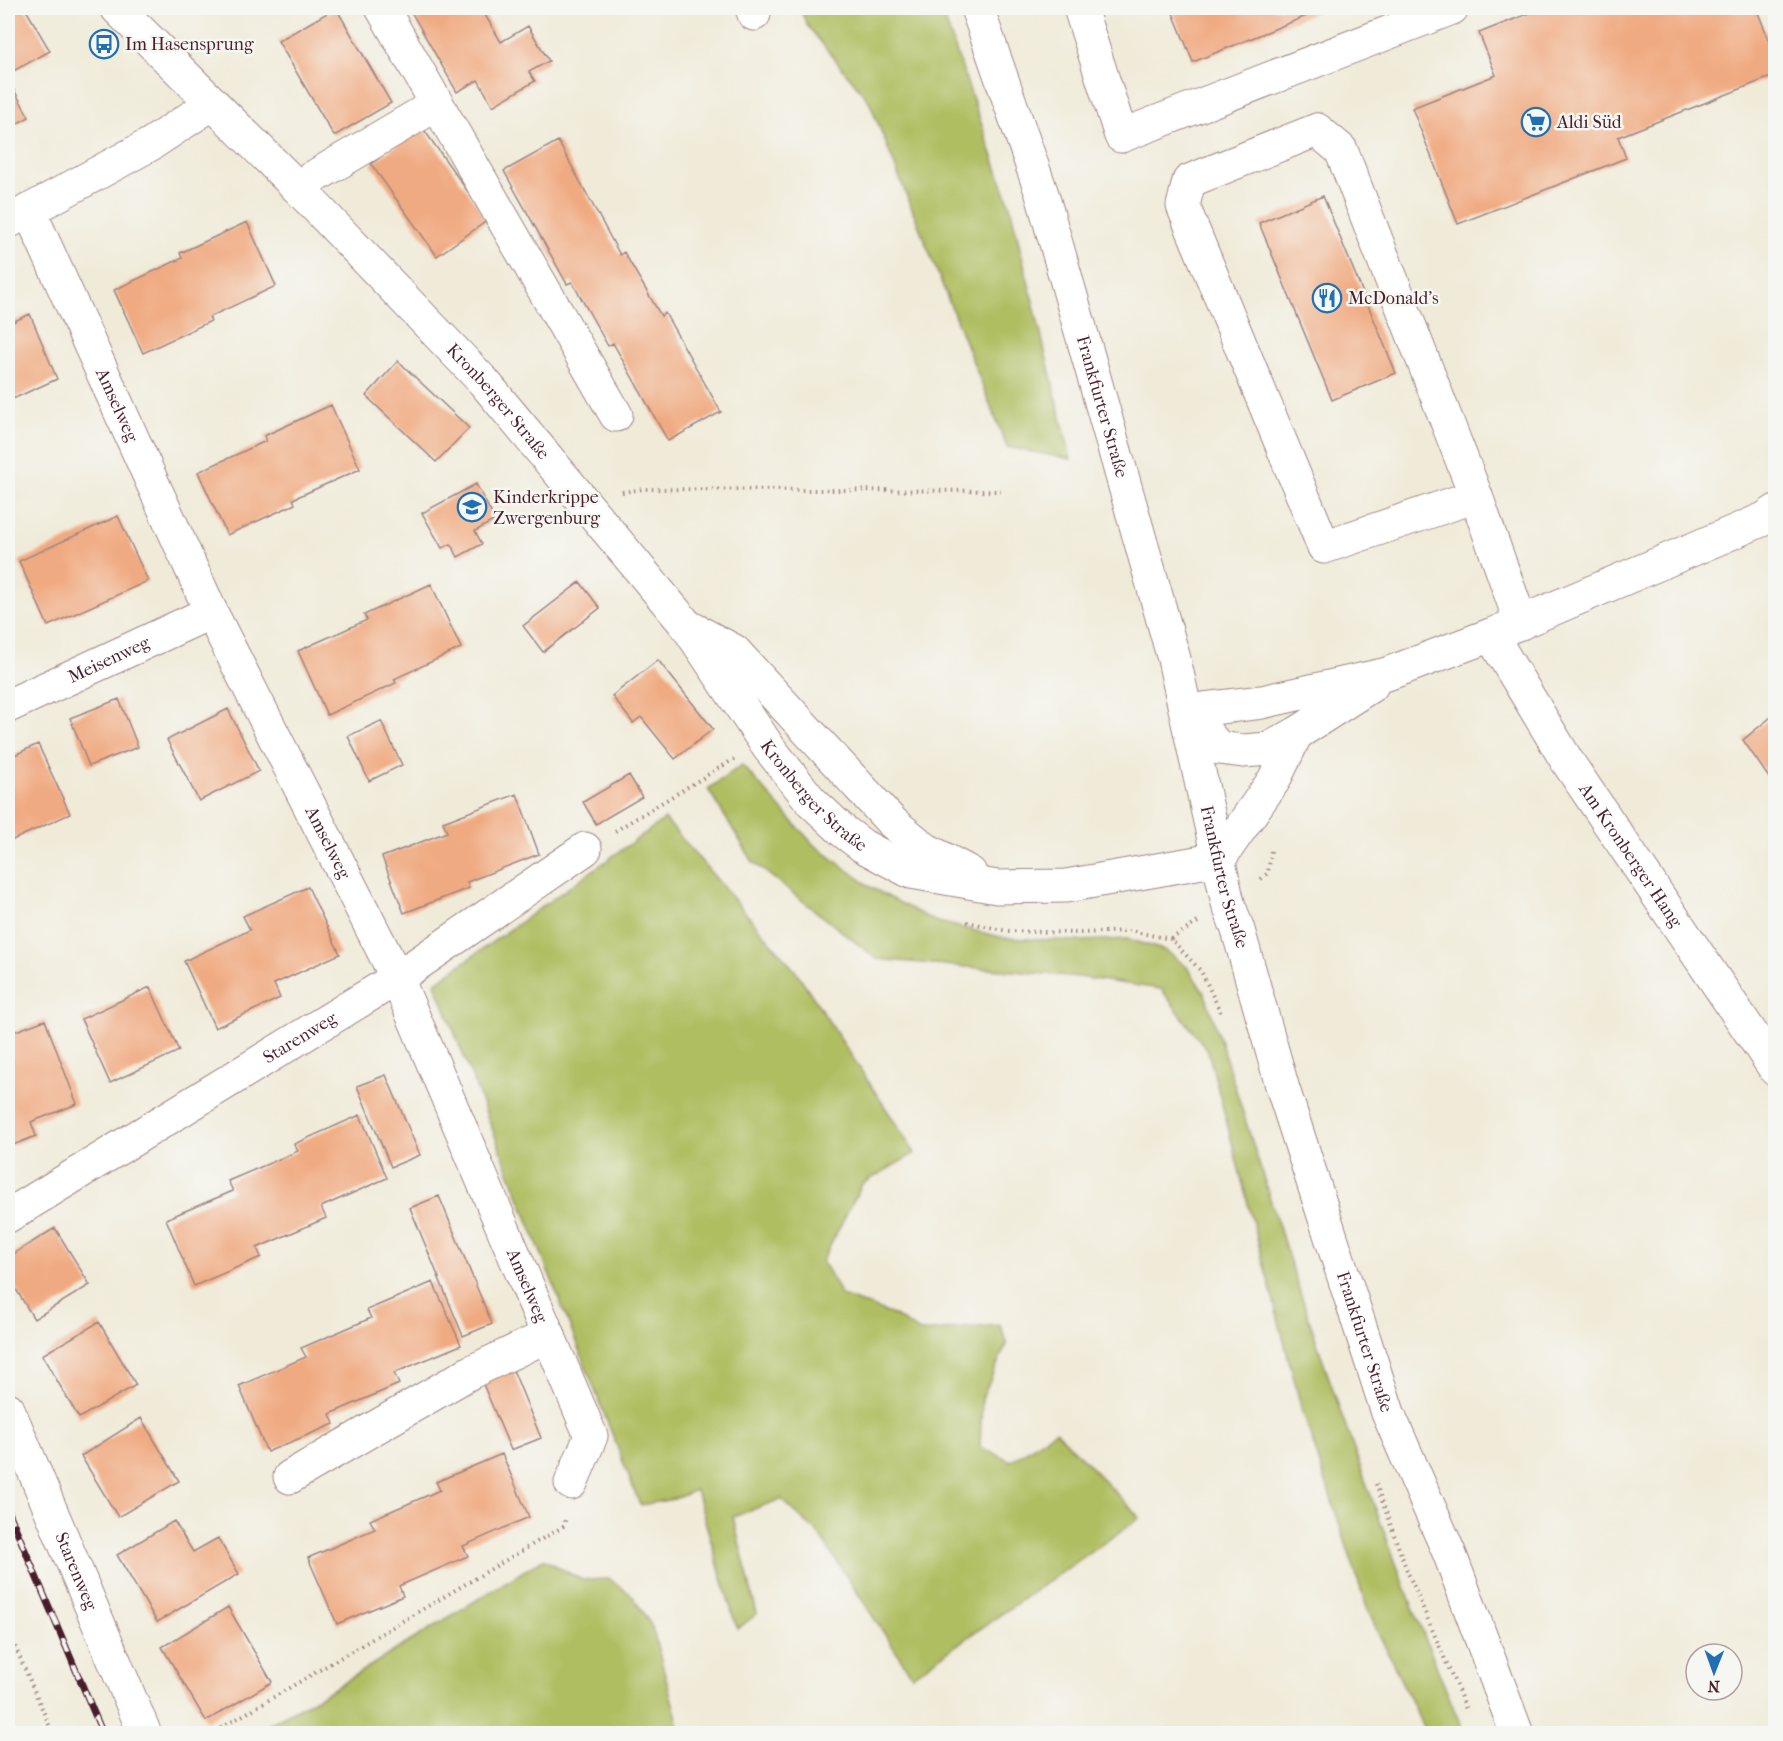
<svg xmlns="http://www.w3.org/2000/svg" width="1783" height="1741" font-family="'IM FELL French Canon',serif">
<rect width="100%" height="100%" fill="#f6f6f2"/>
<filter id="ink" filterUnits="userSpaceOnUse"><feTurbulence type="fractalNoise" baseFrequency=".0167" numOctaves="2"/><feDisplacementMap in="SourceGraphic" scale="12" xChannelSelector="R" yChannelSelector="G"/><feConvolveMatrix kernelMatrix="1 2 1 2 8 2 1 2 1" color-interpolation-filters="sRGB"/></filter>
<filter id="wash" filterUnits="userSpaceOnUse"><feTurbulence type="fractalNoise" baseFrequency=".008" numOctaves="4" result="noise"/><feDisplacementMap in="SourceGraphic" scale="24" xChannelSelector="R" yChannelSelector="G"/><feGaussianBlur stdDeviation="1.35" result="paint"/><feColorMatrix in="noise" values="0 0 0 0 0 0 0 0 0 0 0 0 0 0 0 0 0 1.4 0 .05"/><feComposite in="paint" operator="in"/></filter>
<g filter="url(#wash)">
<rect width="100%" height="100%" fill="#f0ebd9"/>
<!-- green -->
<path fill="#afbe60" stroke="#7c6e46" stroke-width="1.5" d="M800,8H941L1010,206L1071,459L1007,447L869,101L807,25Z
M742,765L813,844L872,888L934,921L1005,938L1078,941L1129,939L1166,951L1187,967L1205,994C1238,1093 1267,1193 1300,1292C1349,1441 1403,1589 1464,1733H1426L1368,1611L1301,1406L1208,1051L1161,989L1079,977L877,959L753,862L708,789Z
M665,819L798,974L915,1153L862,1184L822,1261L842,1296L893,1315L920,1332L1000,1325L1007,1343L982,1398L980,1447L1011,1461L1056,1431L1140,1518L912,1676L818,1533L781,1499L733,1517L757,1614L737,1629L696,1490L674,1499L640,1505L435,983Z
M543,1559L582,1580L609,1579L632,1595L652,1627L681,1733H253L333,1689Z"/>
<g id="blocks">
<!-- building -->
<path fill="#f0aa81" d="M8,8H25L50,51L8,74Z
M336,8L391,103L334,136L278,41Z
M409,8H481L501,42L528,26L549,61L529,72L535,81L493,106L478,80L457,92Z
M1171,8H1326L1193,62Z
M1543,8H1756L1776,57V75L1618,137L1626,158L1458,224L1412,108L1496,75L1479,33Z
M8,79L29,117L8,129Z
M422,127L488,220L437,256L371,164Z
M558,141L620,255L624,252L661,316L665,313L721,412L668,441L613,343L608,346L572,282L567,284L504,171Z
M1323,196L1396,373L1332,400L1259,223Z
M247,222L276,286L209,317L211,321L143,353L114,290L182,258L180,253Z
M30,314L57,379L8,401V324Z
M398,361L469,428L436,462L366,396Z
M331,405L360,469L293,499L295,504L227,535L198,472L266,441L264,436Z
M476,484L495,520L475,531L482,544L458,557L451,544L442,548L422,513Z
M118,516L148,581L48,626L19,561Z
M580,582L600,608L543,652L523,626Z
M431,584L461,648L394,679L396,683L327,715L298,651L367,620L364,615Z
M658,660L713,729L675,759L641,717L633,723L612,696Z
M119,699L138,747L89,766L70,718Z
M228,709L259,771L199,801L167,740Z
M1776,713V788L1743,740Z
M381,721L402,765L369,781L348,736Z
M38,744L70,814L8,842V758Z
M629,775L642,797L596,824L583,802Z
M517,794L539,854L467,882L469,888L404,913L382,857L447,832L443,822Z
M308,887L340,954L274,984L280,998L215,1028L184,961L250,930L243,916Z
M150,987L179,1051L110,1083L81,1019Z
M45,1020L77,1104L31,1122L36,1136L8,1147V1034Z
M386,1075L420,1155L391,1167L357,1086Z
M360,1115L387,1178L321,1207L326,1218L257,1248L261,1257L194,1286L166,1219L233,1191L228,1181L298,1151L294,1144Z
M439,1196L492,1324L463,1336L410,1208Z
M55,1228L90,1285L34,1319L8,1276V1257Z
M433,1282L461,1345L394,1373L399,1384L330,1414L334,1424L267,1452L239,1386L306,1357L301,1348L371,1318L367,1310Z
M99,1322L136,1385L79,1418L42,1355Z
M511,1365L541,1438L511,1450L480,1377Z
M141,1418L179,1481L118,1517L81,1456Z
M502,1454L529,1517L463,1546L468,1556L399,1586L403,1596L337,1624L308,1558L375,1529L370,1520L440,1490L436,1482Z
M174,1521L193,1552L218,1538L239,1574L157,1622L117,1555Z
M228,1607L272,1682L206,1721L162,1647Z"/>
</g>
</g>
<g filter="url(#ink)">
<use href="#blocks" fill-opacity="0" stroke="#9d8582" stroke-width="1.5"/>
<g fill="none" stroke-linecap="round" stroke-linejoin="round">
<!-- minor casing -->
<g stroke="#9d8582" stroke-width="35">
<g id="minor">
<path id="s1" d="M117,8L297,187L484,382L687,626L769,748L811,801L843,831L863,846L911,872L997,887L1066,886L1219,859L1274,780L1296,734"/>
<path d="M752,8L754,14"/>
<path d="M1080,8L1121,136L1452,8"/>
<path d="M437,104L616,415"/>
<path d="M297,187L437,104L382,8"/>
<path id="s2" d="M29,210L211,612L397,978L591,1436L571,1483"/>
<path d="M8,222L151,144L213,103"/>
<path d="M1476,496L1324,547L1183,206L1189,181L1317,130L1341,150L1476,496L1521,623"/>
<path d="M691,628L734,651L892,822L925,849L970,873"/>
<path id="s3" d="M1491,635L1567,761L1776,1070"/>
<path id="s4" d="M8,706L211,612"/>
<path d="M1187,711L1262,702L1387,674L1491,635L1764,519L1776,511"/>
<path d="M1187,711L1219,748L1243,751L1269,749L1296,734L1372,685"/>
<path id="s5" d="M8,1216L397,978L585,849"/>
<path id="s6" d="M8,1409L145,1734"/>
<path d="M290,1477L471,1372L549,1335"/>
</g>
</g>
<!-- major casing -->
<g stroke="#9d8582" stroke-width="35">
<g id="major">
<path id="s7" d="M977,8L1042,194L1174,659L1228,903L1238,930L1283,1089L1388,1413L1450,1555L1517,1734"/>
</g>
</g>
<!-- path -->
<path stroke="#9d8582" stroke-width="4" stroke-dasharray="1.5 4.5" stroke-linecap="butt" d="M622,492L644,489L1001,491
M615,831L734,759
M1261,879L1268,873L1271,851
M967,922L1007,931L1079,933L1130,931L1171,939L1201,971L1221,1013
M1171,939L1198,922
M1376,1484L1406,1568L1466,1709
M8,1630L53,1734
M211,1734L564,1526L565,1519"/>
<!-- minor -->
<use href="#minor" stroke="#fff" stroke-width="33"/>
<!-- major -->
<use href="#major" stroke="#fff" stroke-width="33"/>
<!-- rail casing -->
<g stroke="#4a1f2b" stroke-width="7">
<path id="rail" d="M8,1510L103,1734"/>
</g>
<!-- rail -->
<use href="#rail" stroke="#f6f6f2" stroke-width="4.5" stroke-dasharray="14" stroke-linecap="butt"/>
</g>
</g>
<!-- icons -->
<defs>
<g id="bus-ring" transform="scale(1.5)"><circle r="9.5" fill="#f6f6f2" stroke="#1f6fb2" stroke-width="1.5"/><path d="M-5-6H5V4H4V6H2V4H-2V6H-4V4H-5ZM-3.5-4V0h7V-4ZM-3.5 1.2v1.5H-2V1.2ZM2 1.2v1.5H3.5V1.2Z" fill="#1f6fb2"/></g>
<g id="supermarket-ring" transform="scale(1.5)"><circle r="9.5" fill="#f6f6f2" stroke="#1f6fb2" stroke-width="1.5"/><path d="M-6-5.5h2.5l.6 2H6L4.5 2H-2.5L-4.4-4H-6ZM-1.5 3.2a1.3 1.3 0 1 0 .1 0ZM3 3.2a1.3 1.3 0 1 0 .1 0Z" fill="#1f6fb2"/></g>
<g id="restaurant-ring" transform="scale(1.5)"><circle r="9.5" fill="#f6f6f2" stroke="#1f6fb2" stroke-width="1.5"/><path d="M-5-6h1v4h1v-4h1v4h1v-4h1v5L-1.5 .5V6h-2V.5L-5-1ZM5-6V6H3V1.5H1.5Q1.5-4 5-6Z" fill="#1f6fb2"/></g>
<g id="school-ring" transform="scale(1.5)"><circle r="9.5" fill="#f6f6f2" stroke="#1f6fb2" stroke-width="1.5"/><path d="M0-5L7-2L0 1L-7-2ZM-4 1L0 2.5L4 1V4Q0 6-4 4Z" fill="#1f6fb2"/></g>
</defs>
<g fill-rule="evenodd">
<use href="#bus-ring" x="104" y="44"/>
<use href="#supermarket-ring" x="1536" y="122"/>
<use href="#restaurant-ring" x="1327" y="298"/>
<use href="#school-ring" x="472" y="507"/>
</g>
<g text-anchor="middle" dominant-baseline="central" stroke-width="5" stroke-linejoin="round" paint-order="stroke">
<!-- poi labels -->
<g font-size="18" fill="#4a1f2b" stroke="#f6f6f2" text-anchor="start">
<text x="125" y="44">Im Hasensprung</text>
<text x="1557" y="122">Aldi Süd</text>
<text x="1348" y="298">McDonald's</text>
<text x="493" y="497">Kinderkrippe<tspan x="493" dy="21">Zwergenburg</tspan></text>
</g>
<!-- street labels -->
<g font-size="18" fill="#4a1f2b" stroke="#f6f6f2">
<text stroke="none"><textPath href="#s1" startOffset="548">Kronberger Straße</textPath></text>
<text stroke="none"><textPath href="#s2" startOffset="214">Amselweg</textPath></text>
<text stroke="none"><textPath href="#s7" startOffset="418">Frankfurter Straße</textPath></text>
<text stroke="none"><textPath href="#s4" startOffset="111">Meisenweg</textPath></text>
<text stroke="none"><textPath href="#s1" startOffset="1054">Kronberger Straße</textPath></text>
<text stroke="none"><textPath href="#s2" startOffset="700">Amselweg</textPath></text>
<text stroke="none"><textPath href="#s3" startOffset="261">Am Kronberger Hang</textPath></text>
<text stroke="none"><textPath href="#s7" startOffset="904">Frankfurter Straße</textPath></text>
<text stroke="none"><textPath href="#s5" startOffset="342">Starenweg</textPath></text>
<text stroke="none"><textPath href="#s2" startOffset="1186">Amselweg</textPath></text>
<text stroke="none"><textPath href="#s7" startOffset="1390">Frankfurter Straße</textPath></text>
<text stroke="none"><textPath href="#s6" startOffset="176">Starenweg</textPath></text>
</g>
</g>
<!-- margin -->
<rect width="1783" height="1741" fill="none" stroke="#f6f6f2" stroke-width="30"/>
<!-- north arrow -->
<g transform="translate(1714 1672) rotate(181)"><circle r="28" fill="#f6f6f2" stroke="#b1a0a2" stroke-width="1.5"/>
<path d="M0-4.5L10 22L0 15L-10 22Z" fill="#1f6fb2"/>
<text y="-9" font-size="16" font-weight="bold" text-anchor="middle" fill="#4a1f2b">N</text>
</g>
</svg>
